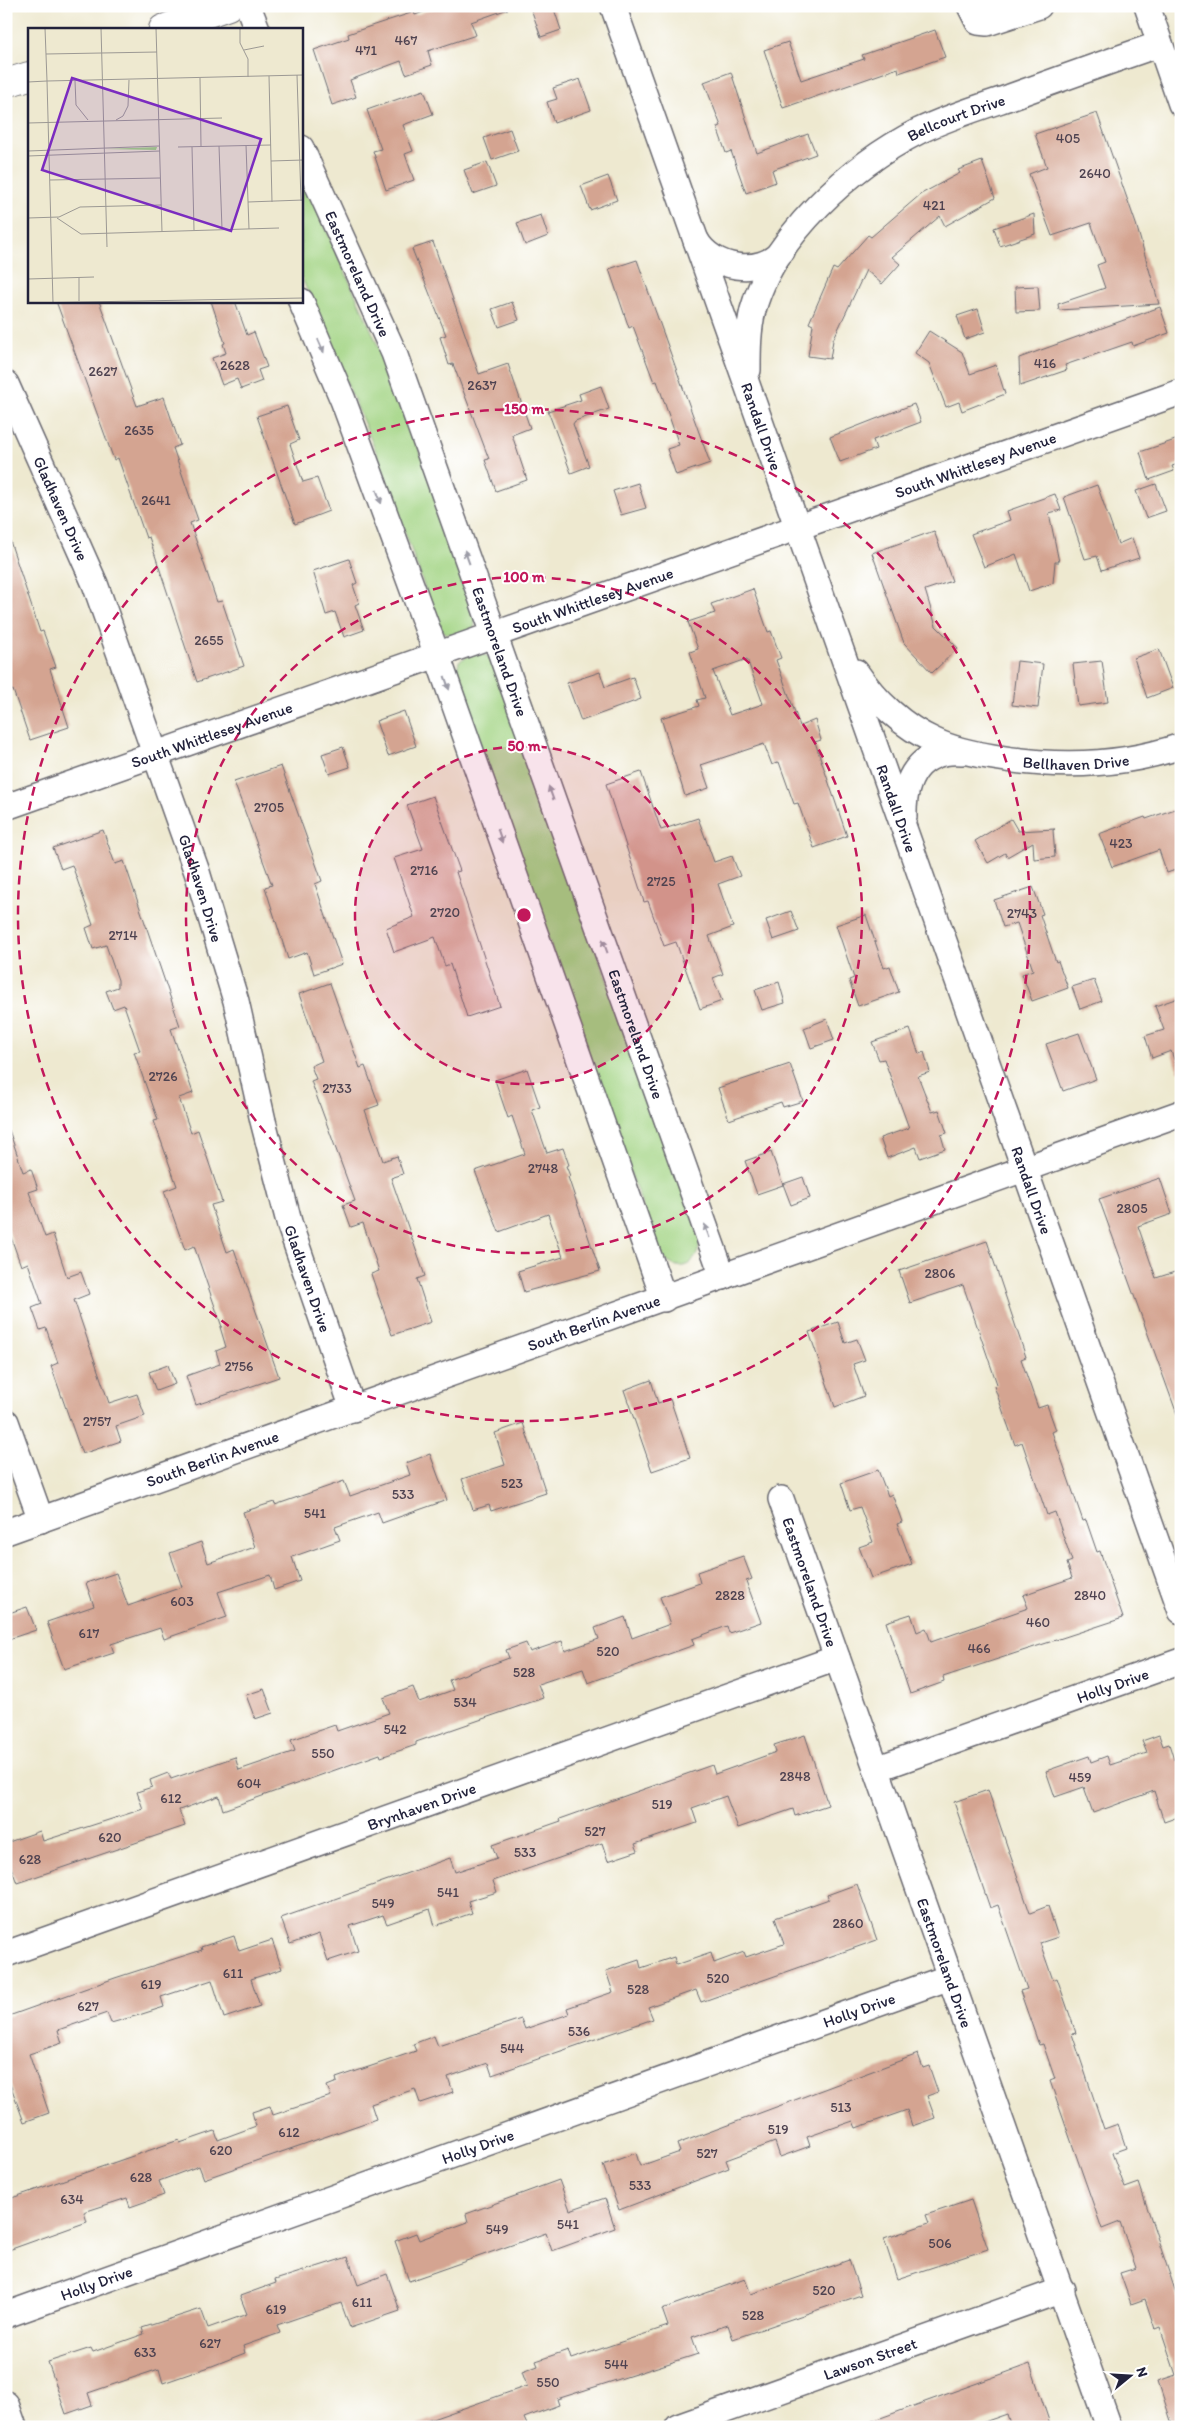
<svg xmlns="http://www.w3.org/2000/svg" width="1187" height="2433" font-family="Itim,sans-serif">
<rect width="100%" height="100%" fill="#fff"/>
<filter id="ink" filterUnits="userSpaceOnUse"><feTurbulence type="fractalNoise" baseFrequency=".02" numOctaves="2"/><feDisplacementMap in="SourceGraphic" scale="10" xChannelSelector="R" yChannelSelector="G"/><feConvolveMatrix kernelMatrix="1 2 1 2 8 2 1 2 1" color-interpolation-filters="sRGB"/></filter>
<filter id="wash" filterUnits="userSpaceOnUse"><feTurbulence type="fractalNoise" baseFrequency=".0096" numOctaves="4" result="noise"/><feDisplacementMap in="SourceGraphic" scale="20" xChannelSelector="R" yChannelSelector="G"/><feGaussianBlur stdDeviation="1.12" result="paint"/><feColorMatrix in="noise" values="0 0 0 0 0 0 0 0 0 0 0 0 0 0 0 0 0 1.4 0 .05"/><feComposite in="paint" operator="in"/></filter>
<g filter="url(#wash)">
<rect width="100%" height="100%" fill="#eee9d0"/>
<!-- green -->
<path fill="#a2d483" stroke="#627b5f" d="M301,173L374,336L416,441L477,611L474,628C462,636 451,639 439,628L378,456L301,276Z
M476,652L492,658L700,1239C699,1269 674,1276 658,1251L456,676L459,661Z"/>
<g id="blocks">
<!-- building -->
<path fill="#d4a491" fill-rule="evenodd" d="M440,6H508V9L471,22L476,35L428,51L432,65L406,74L401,61L350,80L356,97L332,105L314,50L349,38L348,34L374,25L414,12L415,15Z
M530,6H553L561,30L541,37Z
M935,30L945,57L899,73L898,68L783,108L764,50L788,42L801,80L864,59L862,55Z
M731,72L757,153L808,134L816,154L772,170L776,182L746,193L731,151L726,153L717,127L721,126L704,82Z
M580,79L591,110L554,123L547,102L557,99L553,88Z
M424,90L433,114L403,125L413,151L405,154L414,180L386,190L373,151L381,149L367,110Z
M1097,113L1136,224L1159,304L1059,310L1058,304L1105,288L1097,265L1105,262L1091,223L1052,236L1029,174L1047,167L1035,134Z
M510,129L518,151L492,160L484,138Z
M982,161L995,198L945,226L940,216L892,257L900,264L882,284L866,270L833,340L830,359L808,356L813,325L809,323L833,268L837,270L868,235L871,237L921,194L960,173L958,170Z
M487,162L496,186L473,194L464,170Z
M608,176L617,200L590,210L581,186Z
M1034,214L1035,234L1000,246L994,228Z
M541,215L548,236L525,245L517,223Z
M433,242L479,374L508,364L530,428L512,435L527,480L496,491L485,460L489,459L453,364L449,365L440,337L446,335L412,249Z
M637,260L710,463L676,475L667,449L679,445L657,381L654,382L633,326L629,328L609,269Z
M1038,286L1040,311L1016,312L1015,287Z
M56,301H99L137,406L164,397L180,445L173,448L198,520L190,523L217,602L222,601L244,666L197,682L149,537L146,538L118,458L114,460Z
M211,301H235L247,335L254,332L267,367L258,370L262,381L241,389L237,379L222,385L212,358L226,353L223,344L225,343Z
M512,302L519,320L499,327L492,309Z
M1160,307L1169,333L1133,346L1132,342L1065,365L1067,370L1020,386L1019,358Z
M978,309L985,332L965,339L957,316Z
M929,331L962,352L970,374L996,365L1005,394L962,411L959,402L946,407L929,363L915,353Z
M601,386L609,409L575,421L573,424L589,466L571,473L548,411L581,400L579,394Z
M914,404L921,422L873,440L876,449L840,462L830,437Z
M287,406L299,440L290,444L303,482L317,478L329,511L295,524L257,416Z
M1181,438V463L1172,466L1174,471L1149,480L1140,452Z
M638,483L646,508L621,515L613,491Z
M1156,484L1166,511L1146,518L1136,491Z
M1097,485L1118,544L1132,538L1139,558L1102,570L1097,556L1085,559L1064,497Z
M1055,494L1061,510L1049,513L1059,562H1055L1053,583L1029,591L1016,554L984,567L971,534L1010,520L1007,511Z
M934,531L952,581L925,590L936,626L958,648L932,673L904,643L872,553Z
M6,541H10L40,632L43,631L56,667L50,669L69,727L30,740L13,690L6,692Z
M349,559L357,583L353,585L359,603L355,605L364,630L344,637L335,612L326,615L313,571Z
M753,589L768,632L771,631L781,658L776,660L800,726L815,720L821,740L815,742L847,836L814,848L798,803L794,804L779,762L772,765L764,744L701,765L709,788L685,796L661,718L699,706L697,700L705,698L690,652L698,649L688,622L715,613L711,604ZM747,659L763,704L730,715L713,671Z
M1159,649L1173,688L1147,698L1134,658Z
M1017,661L1043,664L1038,708L1012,705Z
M1102,661L1108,702L1078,706L1073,664Z
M600,672L605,687L633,677L641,699L581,721L567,683Z
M404,711L416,746L388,756L376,721Z
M343,747L350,767L329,774L322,754Z
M281,766L322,881L315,884L342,964L314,974L307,952L288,959L265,887L272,885L234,782Z
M641,772L661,830L698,818L714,862L732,856L740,876L718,884L733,927L709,936L723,974L713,978L722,1001L700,1009L676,942L664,946L648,901L644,902L606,784Z
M433,796L460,871L456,872L500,1006L467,1017L450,964L445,966L435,937L394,952L386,928L414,917L394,858L423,849L407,805Z
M1181,807V868L1167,873L1159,850L1112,867L1099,834L1145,817L1146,819Z
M1011,819L1018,831L1055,829L1053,830L1055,857L1034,859L1033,842L1007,857L1005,853L988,863L975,841Z
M103,830L115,864L124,861L180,1026L171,1029L193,1093L179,1098L191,1133L198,1130L222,1202L211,1205L227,1252L234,1249L279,1377L196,1405L186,1376L220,1364L216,1351L226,1347L220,1327H222L194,1246L185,1250L164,1191L177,1186L154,1121L158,1120L134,1052L140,1051L124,1005L113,1009L106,991L118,987V980L106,945L93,949L86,928L93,925L72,865L61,869L53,848Z
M1033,887L1043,914L1040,915L1056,962L1058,961L1068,988L1032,1001L1022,974L1033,970L1017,923L1003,927L994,900Z
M791,911L799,931L773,940L766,920Z
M866,915L884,968L890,966L899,992L858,1006L849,980L854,978L836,925Z
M1094,980L1102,1001L1080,1009L1072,987Z
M779,982L785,1003L762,1010L755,990Z
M330,983L360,1068L365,1066L379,1105L365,1110L383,1161L397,1156L403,1174L391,1178L425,1276L417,1279L431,1322L392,1335L371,1274L379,1271L363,1223L351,1227L343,1205L355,1201L311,1081L316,1079L311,1066L322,1061L299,994Z
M1181,997V1071H1178L1171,1051L1152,1058L1145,1036L1164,1030L1155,1006Z
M827,1019L834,1040L811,1048L804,1028Z
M910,1029L919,1054L924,1052L930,1072L918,1076L932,1112L939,1110L947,1133L941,1135L945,1149L920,1158L916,1147L887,1158L880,1138L909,1128L884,1059L879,1060L872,1042Z
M1079,1033L1096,1079L1063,1091L1046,1044Z
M790,1064L803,1101L783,1107L781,1102L729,1120L718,1088Z
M527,1069L540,1107L532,1110L547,1153L563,1148L569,1165L566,1166L570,1176L568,1177L600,1271L524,1292L518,1271L563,1257L548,1214L499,1232L475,1171L525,1154L512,1116L508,1118L495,1080Z
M9,1130L23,1172L31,1169L38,1189L29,1192L45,1237L53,1234L67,1277L81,1272L89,1294L74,1300L109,1403L137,1394L145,1416L116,1426L121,1441L82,1454L51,1366L58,1363L46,1328L40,1330L32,1308L42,1304L28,1263L21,1266L6,1223V1131Z
M771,1152L783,1185L757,1194L745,1161Z
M803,1177L810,1198L791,1205L783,1184Z
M1160,1178L1172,1214L1138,1226L1156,1278L1181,1270V1416L1178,1417L1099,1199Z
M987,1241L1026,1357L1021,1359L1038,1408L1047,1405L1056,1430L1052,1432L1083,1521L1086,1520L1097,1552L1100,1551L1123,1618L943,1677L944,1682L910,1694L886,1622L911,1614L917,1632L926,1628L931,1642L1028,1608L1023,1595L1072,1578L1067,1563L1072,1561L1055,1512L1047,1515L1022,1442L1015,1445L994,1386L997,1384L963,1285L910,1303L899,1271Z
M838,1322L845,1343L857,1339L865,1360L853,1364L864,1396L835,1407L809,1332Z
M168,1365L175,1384L156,1391L149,1372Z
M651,1380L658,1403L670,1399L690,1458L652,1471L624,1390Z
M523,1423L546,1493L491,1511L489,1505L473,1510L462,1479L505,1465L495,1433Z
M430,1454L447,1500L382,1523L378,1512L335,1527L340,1540L292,1557L300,1581L274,1590L270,1575L218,1592L227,1617L164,1639L160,1628L111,1644L114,1653L64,1669L47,1622L94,1606L86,1583L116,1573L128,1606L182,1587L170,1553L201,1542L208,1563L255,1547L243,1512L274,1502L275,1505L344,1481L350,1496L410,1475L406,1463Z
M878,1470L888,1496L892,1494L902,1522L897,1524L912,1564L871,1578L859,1547L873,1542L860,1507L850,1510L841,1483Z
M743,1556L752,1579L746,1581L761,1622L729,1633L727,1626L692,1639L694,1645L588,1683L583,1669L538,1684L543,1698L416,1742V1745L381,1757L380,1754L223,1810L219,1796L179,1810L185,1826L17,1883L6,1854V1843L40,1831L43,1841L143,1809L137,1792L152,1787L150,1780L168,1773L171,1779L235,1757L239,1770L295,1751L291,1740L335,1725L337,1731L389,1713L383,1698L413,1687L419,1702L453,1690L449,1680L509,1658L506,1650L526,1643L530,1652L562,1641L565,1651L599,1639L595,1628L625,1617L632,1638L670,1624L660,1597L700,1583L697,1572Z
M27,1607L36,1630L6,1640V1614Z
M264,1689L273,1713L255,1719L246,1695Z
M805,1735L828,1805L795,1816L793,1809L738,1828L726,1796L692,1808L697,1823L635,1844L638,1851L608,1861L602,1843L493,1881L497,1892L468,1901L472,1913L435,1926L430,1909L387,1924L383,1915L350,1926L358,1951L328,1961L319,1934L290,1944L281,1918L450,1858L455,1872L497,1858L492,1845L561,1821L560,1819L712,1765L715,1774L776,1752L774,1745Z
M1159,1735L1163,1746L1169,1744L1174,1760L1181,1757V1816L1164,1822L1154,1791L1093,1813L1084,1787L1055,1797L1046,1771L1089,1756L1091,1762L1107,1756L1110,1765L1147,1753L1142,1741Z
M988,1790L1030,1913L1048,1906L1058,1937L1040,1943L1053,1980L1057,1978L1076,2033L1072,2034L1104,2129L1118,2124L1126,2148L1112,2153L1125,2188L1139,2183L1181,2308V2427H1173L1158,2381L1176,2375L1160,2327L1155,2329L1145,2299L1131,2304L1120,2273L1136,2268L1120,2222L1102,2229L1050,2081L1055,2079L1043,2044L1039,2045L1020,1991L1027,1989L998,1905L990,1908L954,1802Z
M857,1884L877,1940L701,2002L696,1990L648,2007L653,2019L492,2075L488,2063L448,2077L453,2092L420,2103L415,2089L371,2104L376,2119L204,2179L199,2166L159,2181L164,2195L130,2207L127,2198L84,2212L87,2222L6,2251V2200L179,2140L180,2143L215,2131L218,2140L256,2126L252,2112L270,2106L273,2115L331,2096L327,2086L337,2082L336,2078L416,2051L413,2044L434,2036L438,2046L521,2019L525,2029L569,2014L567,2008L613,1992L606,1971L639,1960L641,1968L674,1957L676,1965L711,1953L714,1963L744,1952L746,1957L784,1944L775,1918L829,1899L827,1895Z
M234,1936L239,1951L272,1940L282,1969L251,1979L260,2006L224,2018L212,1980L161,1997L164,2007L139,2015L111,2023L107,2013L58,2030L62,2043L29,2054L49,2113L24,2122L6,2073V2017L115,1978L202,1950L201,1947Z
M918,2054L923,2068L929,2066L938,2092L927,2096L935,2118L912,2126L907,2110L856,2128L853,2121L807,2137L810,2146L780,2157L775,2142L726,2160L729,2168L619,2210L603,2165L636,2153L640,2166L680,2152L677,2144Z
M559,2180L570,2210L605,2198L615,2228L552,2251L546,2233L409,2281L395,2241L416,2233L419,2240L468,2222L466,2214Z
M971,2200L988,2249L897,2279L884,2239L929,2223L926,2215Z
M348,2257L358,2285L387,2274L400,2311L350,2328L341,2303L277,2325L280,2333L243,2346L245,2353L212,2366L163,2383L159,2369L88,2393L92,2405L66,2414L48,2362L91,2348L93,2352L144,2334L142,2328L201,2309L208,2328L247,2314L240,2296L276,2283L275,2280Z
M849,2260L861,2295L733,2339L728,2325L692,2337L698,2354L557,2399L559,2405L524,2418L528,2427H419L418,2424L527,2386L522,2372L538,2366L536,2361L568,2350L571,2359L668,2326L662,2309L745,2279L751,2294Z
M1030,2364L1051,2427H1011L1007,2414L970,2427H864V2424Z"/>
</g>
</g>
<g filter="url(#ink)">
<use href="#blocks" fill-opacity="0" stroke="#69686f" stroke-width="1"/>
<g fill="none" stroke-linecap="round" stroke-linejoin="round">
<!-- minor casing -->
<g stroke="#69686f" stroke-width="28">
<g id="minor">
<path d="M248,6L257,29"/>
<path id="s1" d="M613,6L1181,1611"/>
<path d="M970,6L978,22L987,23L1039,6"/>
<path d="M1147,6L1181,104"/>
<path id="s2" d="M301,148L394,353L723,1277"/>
<path d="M696,240C712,269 760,277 782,251"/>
<path d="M301,301L343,400L437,655L664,1299"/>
<path id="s3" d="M748,370C748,351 748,330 753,310C773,236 852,165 919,131C948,117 980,107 1010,97C1060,79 1110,61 1160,44"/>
<path id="s4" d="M6,384L95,584L197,872L236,1001L263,1121L290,1226L353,1409"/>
<path id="s5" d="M856,672C875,700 903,727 935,741C953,750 974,754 993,757C1057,768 1119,767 1181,746"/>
<path id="s6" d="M6,807L1181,392"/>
<path d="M904,817C903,779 919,749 962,752"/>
<path d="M6,1422L41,1520"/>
<path id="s7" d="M781,1499L1109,2427"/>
<path id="s8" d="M6,1532L1181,1113"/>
<path id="s9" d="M876,1769L1181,1661"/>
<path id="s10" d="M6,1954L837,1658"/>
<path id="s11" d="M6,2315L950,1977"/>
<path d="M6,2404L14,2427"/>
<path id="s12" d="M678,2427L1062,2290"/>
</g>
</g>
<!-- major casing -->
<g stroke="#69686f" stroke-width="30">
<path id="major" d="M163,29L228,6
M6,83L29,76"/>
</g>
<!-- minor -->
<use href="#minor" stroke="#fff" stroke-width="25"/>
<!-- major -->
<use href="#major" stroke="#fff" stroke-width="28"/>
</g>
<!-- one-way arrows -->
<defs><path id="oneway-solid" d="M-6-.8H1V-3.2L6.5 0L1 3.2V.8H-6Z" transform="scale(1.25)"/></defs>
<g fill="#9c9ca7">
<use href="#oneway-solid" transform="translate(321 346) rotate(66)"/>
<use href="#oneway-solid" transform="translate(379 497) rotate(70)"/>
<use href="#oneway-solid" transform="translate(467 557) rotate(-110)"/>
<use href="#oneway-solid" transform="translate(447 683) rotate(71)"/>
<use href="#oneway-solid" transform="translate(551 793) rotate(-110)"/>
<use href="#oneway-solid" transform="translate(500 836) rotate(71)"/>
<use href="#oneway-solid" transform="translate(605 946) rotate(-110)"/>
<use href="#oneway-solid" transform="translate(707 1231) rotate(-110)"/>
</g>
</g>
<!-- distance rings -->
<circle cx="524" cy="915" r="169" fill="#c2185b" fill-opacity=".12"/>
<g fill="none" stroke="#c2185b" stroke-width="2.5" stroke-dasharray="9 6">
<circle cx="524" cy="915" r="169"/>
<circle cx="524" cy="915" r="338"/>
<circle cx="524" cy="915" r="506"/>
</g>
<g text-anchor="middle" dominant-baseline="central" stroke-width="4" stroke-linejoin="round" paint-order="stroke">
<!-- number labels -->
<g font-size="14" fill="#4e4250">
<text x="406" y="40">467</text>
<text x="366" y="50">471</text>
<text x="1068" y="138">405</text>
<text x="1095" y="173">2640</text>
<text x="934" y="205">421</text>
<text x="1045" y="363">416</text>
<text x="235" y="365">2628</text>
<text x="103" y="371">2627</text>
<text x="482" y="385">2637</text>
<text x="139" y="430">2635</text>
<text x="156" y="500">2641</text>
<text x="209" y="640">2655</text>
<text x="269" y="807">2705</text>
<text x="1121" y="843">423</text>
<text x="424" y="870">2716</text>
<text x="661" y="881">2725</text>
<text x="445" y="912">2720</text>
<text x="1022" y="913">2743</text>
<text x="123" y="935">2714</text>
<text x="163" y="1076">2726</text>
<text x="337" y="1088">2733</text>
<text x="543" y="1168">2748</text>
<text x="1132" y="1208">2805</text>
<text x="940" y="1273">2806</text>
<text x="239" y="1366">2756</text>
<text x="97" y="1421">2757</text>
<text x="512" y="1483">523</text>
<text x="403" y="1494">533</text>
<text x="315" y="1513">541</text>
<text x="730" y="1595">2828</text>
<text x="1090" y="1595">2840</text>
<text x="182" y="1601">603</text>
<text x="1038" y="1622">460</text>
<text x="89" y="1633">617</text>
<text x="979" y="1648">466</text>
<text x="608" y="1651">520</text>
<text x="524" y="1672">528</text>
<text x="465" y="1702">534</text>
<text x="395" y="1729">542</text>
<text x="323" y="1753">550</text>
<text x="795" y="1776">2848</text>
<text x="1080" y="1777">459</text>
<text x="249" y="1783">604</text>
<text x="171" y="1798">612</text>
<text x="662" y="1804">519</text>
<text x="595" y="1831">527</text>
<text x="110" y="1837">620</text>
<text x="525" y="1852">533</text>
<text x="30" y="1859">628</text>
<text x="448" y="1892">541</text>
<text x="383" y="1903">549</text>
<text x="848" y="1923">2860</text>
<text x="233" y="1973">611</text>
<text x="718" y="1978">520</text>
<text x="151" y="1984">619</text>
<text x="638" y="1989">528</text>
<text x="88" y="2006">627</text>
<text x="579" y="2031">536</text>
<text x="512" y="2048">544</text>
<text x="841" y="2107">513</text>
<text x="778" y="2129">519</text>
<text x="289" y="2132">612</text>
<text x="221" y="2150">620</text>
<text x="707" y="2153">527</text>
<text x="141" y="2177">628</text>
<text x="640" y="2185">533</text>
<text x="72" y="2199">634</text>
<text x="568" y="2224">541</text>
<text x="497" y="2229">549</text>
<text x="940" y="2243">506</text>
<text x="824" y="2290">520</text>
<text x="362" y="2302">611</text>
<text x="276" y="2309">619</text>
<text x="753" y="2315">528</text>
<text x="210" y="2343">627</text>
<text x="145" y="2352">633</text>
<text x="616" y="2364">544</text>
<text x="548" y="2382">550</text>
</g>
<!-- street labels -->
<g font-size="16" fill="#22223b" stroke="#fff">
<text stroke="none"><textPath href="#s3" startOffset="350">Bellcourt Drive</textPath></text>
<text stroke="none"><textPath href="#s2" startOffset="138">Eastmoreland Drive</textPath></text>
<text stroke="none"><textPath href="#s1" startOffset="446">Randall Drive</textPath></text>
<text stroke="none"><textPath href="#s6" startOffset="1028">South Whittlesey Avenue</textPath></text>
<text stroke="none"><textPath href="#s4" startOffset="136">Gladhaven Drive</textPath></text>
<text stroke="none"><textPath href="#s6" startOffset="622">South Whittlesey Avenue</textPath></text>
<text stroke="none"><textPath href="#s2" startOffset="542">Eastmoreland Drive</textPath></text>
<text stroke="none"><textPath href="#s6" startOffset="218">South Whittlesey Avenue</textPath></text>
<text stroke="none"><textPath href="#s5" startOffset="250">Bellhaven Drive</textPath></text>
<text stroke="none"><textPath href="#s1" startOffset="851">Randall Drive</textPath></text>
<text stroke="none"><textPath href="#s4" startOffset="541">Gladhaven Drive</textPath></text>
<text stroke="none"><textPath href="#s2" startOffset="948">Eastmoreland Drive</textPath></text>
<text stroke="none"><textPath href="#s1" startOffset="1256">Randall Drive</textPath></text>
<text stroke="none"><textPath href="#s4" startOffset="946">Gladhaven Drive</textPath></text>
<text stroke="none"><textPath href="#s8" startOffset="624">South Berlin Avenue</textPath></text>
<text stroke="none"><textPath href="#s8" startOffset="219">South Berlin Avenue</textPath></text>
<text stroke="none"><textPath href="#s7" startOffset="88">Eastmoreland Drive</textPath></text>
<text stroke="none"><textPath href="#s9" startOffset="251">Holly Drive</textPath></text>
<text stroke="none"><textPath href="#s10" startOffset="441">Brynhaven Drive</textPath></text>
<text stroke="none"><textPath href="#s7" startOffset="492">Eastmoreland Drive</textPath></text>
<text stroke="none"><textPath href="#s11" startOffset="906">Holly Drive</textPath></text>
<text stroke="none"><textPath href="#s11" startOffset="501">Holly Drive</textPath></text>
<text stroke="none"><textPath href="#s11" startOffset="96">Holly Drive</textPath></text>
<text stroke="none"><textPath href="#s12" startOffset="204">Lawson Street</textPath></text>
</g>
</g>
<!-- overview -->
<g transform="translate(28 28)">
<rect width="275" height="275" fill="#eee9d0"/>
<path d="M129,119L128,122L77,121Z" fill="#a2d483"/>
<path fill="none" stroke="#9c9994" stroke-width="1" d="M17,0L19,53L275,47M73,0L79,219M128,0L134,204M212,0V15L220,31V49M216,22L236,18M18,26L129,24M269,47L273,173M241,48L244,174M172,50L173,118M47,53L48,77L60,92M0,54L19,53L25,275M88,92L95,88L100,78L101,52M0,95L194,90M218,117L221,201M191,118L194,201M150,119L243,117M164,119L166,202M0,123L131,118M0,128L132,123M243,133L275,132M22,152L132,150M220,174L275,172M0,190L31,189L52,179L133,177M29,190L53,206L251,200M51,249V273M0,251L66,249M1,275L275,270"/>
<path fill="#7b2cbf" fill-opacity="0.15" stroke="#7b2cbf" stroke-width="2.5" d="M44,50L233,111L203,203L14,142Z"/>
<rect width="275" height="275" fill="none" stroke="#22223b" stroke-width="2.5"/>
</g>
<circle cx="524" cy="915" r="8" fill="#c2185b" stroke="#fff" stroke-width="2.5"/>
<g font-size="15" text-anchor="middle" font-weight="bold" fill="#c2185b" stroke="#fff" stroke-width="4" stroke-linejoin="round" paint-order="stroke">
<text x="524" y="414">150 m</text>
<text x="524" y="582">100 m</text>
<text x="524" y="751">50 m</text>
</g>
<!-- margin -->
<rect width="1187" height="2433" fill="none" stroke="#fff" stroke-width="25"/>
<!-- north arrow -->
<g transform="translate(1130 2376) rotate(72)" stroke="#ffffff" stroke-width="4" paint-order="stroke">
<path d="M0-4L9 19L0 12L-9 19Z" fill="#22223b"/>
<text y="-8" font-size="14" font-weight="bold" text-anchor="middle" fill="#22223b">N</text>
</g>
</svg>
